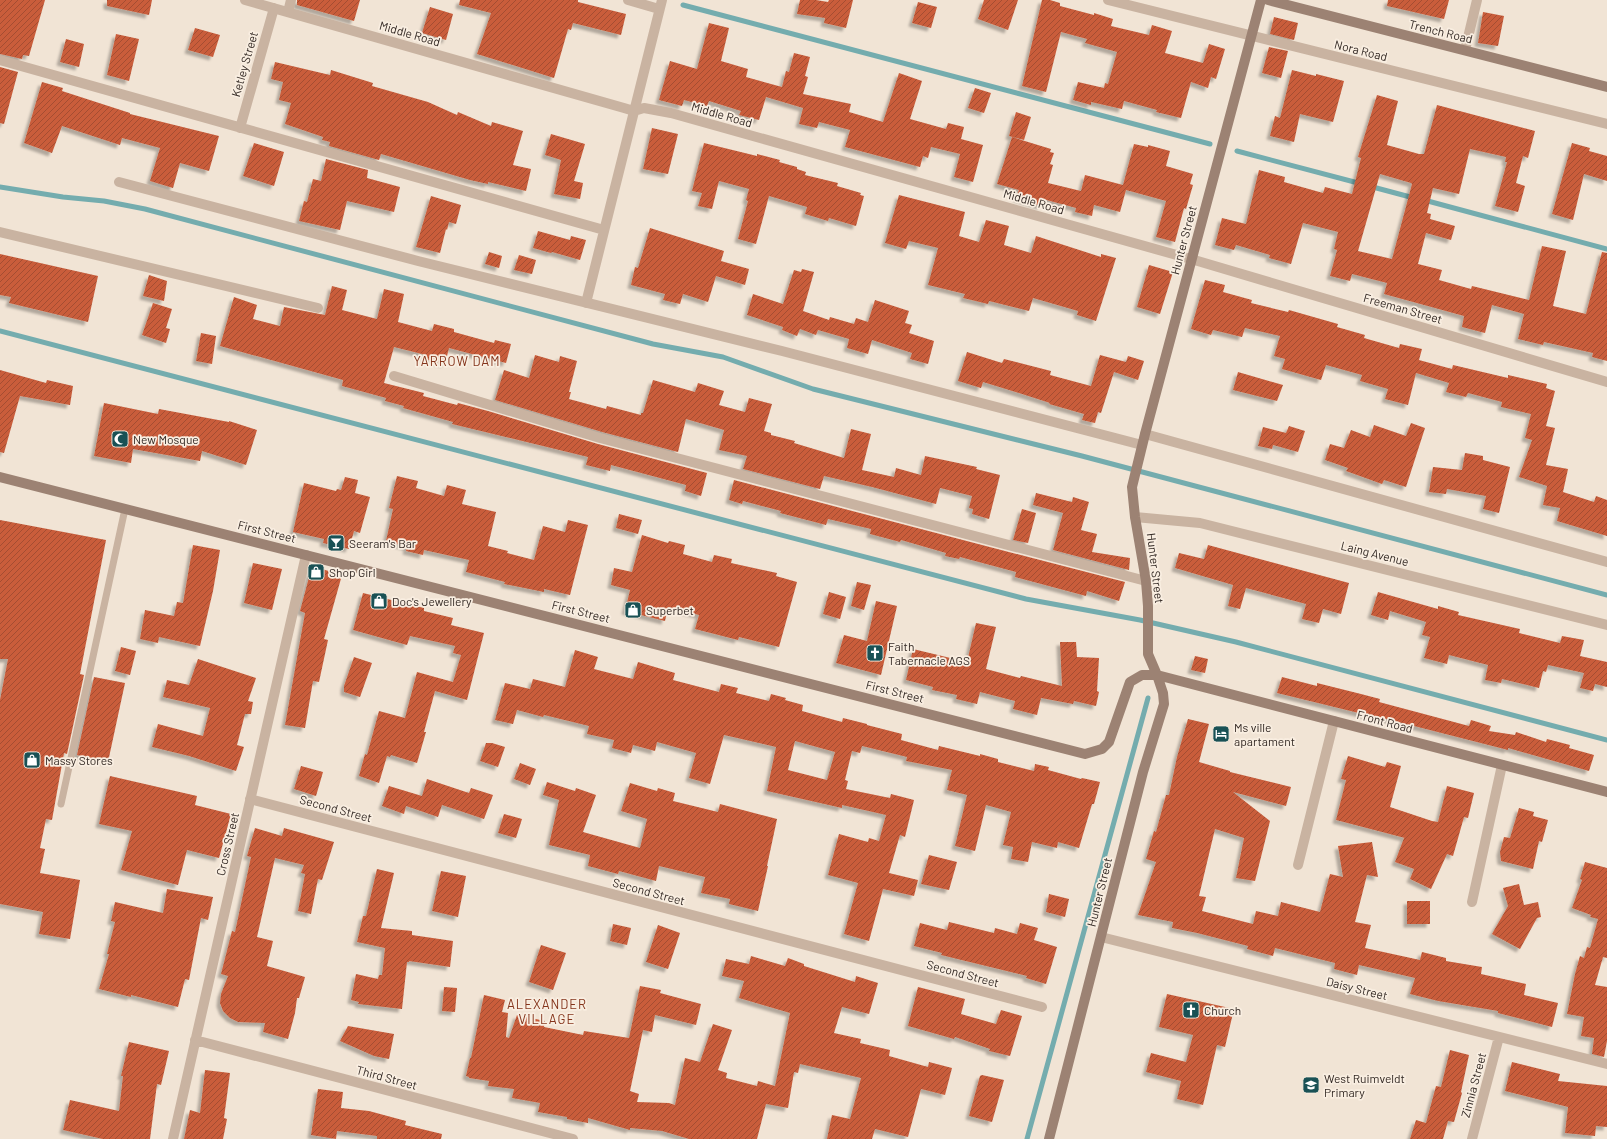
<svg xmlns="http://www.w3.org/2000/svg" width="1607" height="1139" font-family="Barlow,sans-serif">
<defs>
<pattern id="building-hatch" width="6" height="6" patternUnits="userSpaceOnUse"><rect width="6" height="6" fill="#c95d3b"/><path d="M-1 1l2-2M0 6l6-6M5 7l2-2" fill="none" stroke="#a44d31"/></pattern>
<filter id="shadow"><feDropShadow dx="-3.5" dy="3.5" stdDeviation="1" flood-color="#0004"/></filter>
</defs>
<rect width="100%" height="100%" fill="#f1e4d5"/>
<g fill="none" stroke-linecap="round" stroke-linejoin="round">
<!-- stream -->
<path stroke="#74acae" stroke-width="5" d="M683,5L1210,144
M1237,151L1362,184
M1369,186L1414,198
M0,187L63,197L104,201L145,209L653,344L723,357L813,389L1082,456L1607,595
M1424,200L1607,249
M0,331L1026,599L1140,620L1236,642L1607,740
M1027,1139L1148,698"/>
</g>
<!-- building -->
<path fill="url(#building-hatch)" fill-rule="evenodd" filter="url(#shadow)" d="M0,0H45L29,56L23,55L22,59L0,54Z
M107,0H152L149,15L107,6Z
M297,0H360L354,21L297,5Z
M460,0H578V2L626,14L621,35L573,23L571,30L568,29L554,78L477,54L491,13L459,5Z
M800,0H816L828,2L829,0H853L846,28L824,23L825,18L797,14Z
M984,0H1018L1008,30L978,19Z
M1042,0H1050L1060,3V6L1094,15V13L1113,19L1111,26L1149,35L1152,25L1172,31L1165,53L1203,63L1209,44L1225,49L1216,79L1211,77L1208,88L1191,82L1181,118L1156,112L1157,110L1124,101L1122,109L1091,102V105L1073,100L1078,82L1104,88L1105,83L1108,84L1117,52L1085,43L1087,39L1061,32L1046,92L1022,86Z
M1388,0H1449L1444,19L1387,6Z
M918,2L937,7L931,28L912,23Z
M430,7L453,14L446,40L422,33Z
M1483,12L1504,16L1498,46L1478,43Z
M1274,17L1298,23L1294,40L1270,34Z
M709,23L729,28L721,61L748,69L746,77L782,87L786,71L789,72L794,53L810,57L805,76L808,77L803,94L851,104L849,112L883,122L899,73L922,81L910,119L946,129L948,123L964,127L961,139L983,145L973,182L954,177L960,154L931,147L928,158L923,156L920,167L845,147L850,130L819,122L817,128L799,124L803,108L766,97L759,120L739,115L741,111L709,101L707,106L684,100L682,106L659,100L670,61L697,69Z
M195,28L220,35L213,57L188,50Z
M116,34L139,39L129,81L107,75Z
M66,39L84,44L79,67L60,62Z
M1269,47L1288,51L1281,78L1262,73Z
M275,62L330,75L331,70L373,83L372,86L428,102L457,115L458,112L491,126L492,122L523,131L513,165L531,169L526,191L488,182V184L470,180L381,154L379,160L329,146L330,142L322,140L323,137L285,124L291,103L279,100L283,82L271,79Z
M0,67L18,72L4,124L0,123Z
M1292,70L1316,76V74L1344,81L1333,122L1300,114L1294,142L1270,136L1275,116L1280,118Z
M42,82L63,88L62,91L130,113V114L219,136L209,171L180,163L173,188L150,181L160,148L122,138L120,145L62,126L52,153L24,143Z
M975,88L991,93L984,113L968,108Z
M1377,95L1398,101L1387,145L1419,154H1424L1437,105L1535,131L1528,158L1523,156L1516,183L1525,186L1518,212L1495,206L1507,162H1505L1506,157L1470,149L1459,194L1433,188L1427,213L1431,214L1430,219L1455,226L1451,240L1426,233L1418,264L1442,270L1439,280L1471,289L1472,286L1529,300L1542,246L1566,251L1553,306L1586,314L1602,252L1607,253V361L1592,357L1593,353L1544,342L1543,345L1518,339L1524,314L1492,305L1485,333L1462,327L1464,316L1384,294L1387,283L1352,274L1350,281L1330,276L1337,250L1334,249L1338,232L1303,223L1291,264L1269,258L1270,255L1236,245L1234,250L1215,245L1222,218L1246,224L1259,170L1285,177L1284,182L1323,193L1325,187L1352,194L1361,158L1358,157ZM1380,174L1411,183L1412,184L1392,259L1358,251Z
M1016,112L1031,117L1024,140L1009,136Z
M652,128L678,134L668,174L643,169Z
M551,134L585,144L574,181L583,183L580,199L554,194L561,160L545,155Z
M1012,137L1051,149L1050,152L1054,153L1050,164L1053,165L1048,183L1081,191L1085,175L1123,185L1134,144L1148,147V145L1170,151L1166,166L1193,174L1190,184L1193,185L1186,209L1184,208L1175,242L1156,237L1166,201L1126,190L1120,212L1094,205L1092,216L1075,212L1076,208L1043,199L1041,206L1016,198L1019,190L997,184Z
M254,143L284,152L274,186L243,176Z
M704,143L757,156V154L780,160L779,162L797,167V169L806,172L805,175L838,183L837,186L861,193L860,195L864,196L856,226L829,218L828,221L805,214L807,207L769,196L756,244L738,239L748,201L746,200L749,189L719,181L712,209L698,206L702,193L692,191Z
M1572,143L1590,148L1589,151L1607,156V181L1584,174L1573,220L1552,214Z
M326,159L368,170L367,178L400,187L394,212L347,201L340,230L299,221L304,201L307,202L313,179L321,181Z
M899,195L965,212L959,236L979,242L986,220L1009,226L1004,245L1031,253L1036,236L1101,257V254L1116,258L1096,321L1077,315L1078,311L1033,298L1029,311L989,301L988,304L963,298L965,294L928,285L938,248L909,241L906,249L885,243Z
M431,196L461,205L456,224L449,222L447,230L446,229L440,253L416,247Z
M650,228L724,251L721,261L749,269L745,285L716,276L708,302L683,294L680,304L663,300L665,294L631,285L635,267L638,268Z
M538,231L570,240L571,236L586,240L580,260L552,252L551,253L533,248Z
M489,252L502,256L499,268L485,264Z
M0,254L98,276L88,322L9,303L11,297L0,295Z
M519,255L536,260L532,274L514,270Z
M1149,265L1173,272L1160,314L1137,307Z
M802,269L814,272L803,311L829,320L830,317L854,324L856,318L868,322L875,300L909,311L905,323L912,325L909,333L934,341L928,364L910,359L912,353L872,340L868,354L847,348L849,339L818,330L816,335L800,329L797,336L782,330L783,327L747,315L753,294L783,304L794,270L801,272Z
M149,275L167,281L164,301L143,296Z
M1205,280L1225,285L1223,292L1252,300L1251,303L1288,312L1289,310L1338,324L1337,327L1365,335L1364,338L1399,348L1400,344L1422,349L1419,360L1452,369L1453,365L1508,378V375L1547,384L1546,388L1555,391L1546,426L1555,428L1546,465L1568,469L1563,492L1594,502L1596,496L1607,500V536L1557,521L1560,508L1543,505L1547,486L1519,477L1532,440L1525,438L1531,414L1501,407L1502,402L1468,393L1466,397L1446,392L1449,383L1416,373L1408,405L1385,399L1388,389L1360,381L1362,375L1326,365L1321,380L1282,369L1285,359L1274,356L1280,336L1245,328L1242,337L1213,330L1211,335L1191,329Z
M332,286L347,290L342,310L377,319L384,289L404,294L398,322L432,331L434,324L454,329V332L494,343L495,340L511,344L506,363L449,348L445,364L425,359L426,355L394,347L384,383L424,393L423,396L457,405L458,403L488,411L598,444L707,473L701,496L685,491L686,485L611,465L610,471L586,465L588,457L452,424L453,422L403,408L404,406L385,401L386,398L342,386L343,380L220,346L234,297L257,305L253,319L280,326L284,307L325,315Z
M153,303L172,309L166,328L170,329L166,343L142,335Z
M201,333L216,336L212,364L196,361Z
M967,352L1002,363L1004,359L1051,371L1050,375L1091,386L1100,355L1126,362L1128,356L1144,361L1138,380L1114,372L1101,413L1098,412L1095,423L1082,420L1084,414L1049,404L1050,403L1022,394L983,382L981,388L958,381Z
M535,355L559,362L560,356L577,361L569,392H571L569,399L606,409L607,406L641,415V413H643L653,380L695,392L698,383L724,391L719,405L745,412L749,398L772,404L764,431L771,433V435L795,441L794,443L844,458L851,429L871,434L862,470L894,477L896,468L921,475L925,456L977,467L976,469L1000,475L989,519L972,514L973,509L969,508L972,496L940,488L936,504L872,487L824,476L820,489L743,469L747,456L719,450L724,430L686,419L678,452L602,432L495,400L504,370L529,378Z
M0,370L46,383L47,380L73,386L70,405L20,396L4,453L0,452Z
M1238,372L1283,385L1277,401L1233,390Z
M104,403L158,414L159,409L229,422V421L257,430L246,465L202,451L200,461L133,449L131,463L94,456Z
M1411,423L1425,428L1406,487L1384,480L1382,484L1346,471L1348,468L1325,460L1330,444L1344,448L1351,430L1370,437L1374,425L1406,436Z
M1289,426L1305,431L1298,452L1273,445L1272,449L1258,446L1263,427L1286,433Z
M1465,453L1483,456V460L1510,467L1499,513L1483,509L1486,496L1447,489L1446,494L1429,492L1433,467L1462,470Z
M397,476L418,481L416,488L444,496L447,485L466,490L462,504L496,512L488,546L508,551L507,553L534,560L543,526L565,532L568,520L588,525L570,595L544,589V592L504,584L505,582L466,572L469,560L424,550L423,555L406,551L407,547L386,541L393,509L389,508Z
M345,477L358,480L355,493L370,497L360,533L354,531L349,549L323,543L324,539L293,532L304,483L336,491L337,489L341,490Z
M734,480L982,545L1125,582L1119,601L1087,591L1086,596L1015,577L1016,572L960,557L959,559L945,556L946,553L901,540L900,542L870,534L871,529L828,519L826,525L780,513L781,511L743,501L742,504L729,500Z
M1036,493L1072,502L1073,497L1089,502L1081,530L1097,534L1092,552L1130,558L1129,570L1053,550L1063,513L1033,505Z
M1022,509L1036,513L1028,543L1013,540Z
M619,514L642,520L638,534L616,528Z
M0,520L106,540L80,674L84,675L67,754L64,753L52,820L46,819L40,848L45,849L40,873L80,880L70,939L39,934L43,912L0,904V700L8,659H0Z
M642,535L668,543L669,541L685,545L683,554L712,562L714,555L732,559L731,563L777,573L776,576L797,582L779,647L739,637L738,640L695,629L699,615L668,607L665,621L625,611L630,590L611,585L614,568L632,572Z
M193,545L220,550L213,591L200,646L159,637L158,643L140,639L145,610L174,616L177,602L183,603Z
M1208,545L1349,583L1341,614L1323,609L1319,623L1302,619L1306,604L1246,588L1240,609L1228,606L1233,585L1175,568L1179,553L1204,559Z
M253,563L282,569L272,610L244,603Z
M312,566L342,575L324,639L328,640L319,682L313,681L305,728L285,725L305,613L300,611Z
M857,582L871,585L864,610L851,606Z
M829,592L846,597L840,619L823,614Z
M1378,592L1438,609V606L1459,612L1458,615L1520,629L1519,633L1560,643L1562,636L1584,640L1580,656L1607,662V687L1595,684L1593,691L1580,688L1584,673L1548,665L1546,672L1543,671L1539,688L1502,679L1501,683L1485,680L1488,665L1449,655L1447,664L1424,658L1430,637L1422,635L1426,622L1390,611L1388,620L1371,615Z
M363,593L424,608V611L453,618L451,625L484,633L467,700L435,691L424,732H426L417,763L391,755L390,757L387,756L379,783L359,776L365,754L367,755L379,711L405,718L417,672L453,682L461,655L453,653L455,646L410,636L407,645L353,630Z
M876,601L897,606L881,675L836,663L844,635L867,641Z
M976,623L996,627L986,669L1020,678L1021,676L1062,686L1060,642H1076L1077,657L1099,658L1097,691L1099,692L1096,706L1074,701L1073,704L1041,698L1037,715L1013,709L1015,701L980,692L977,704L956,699L957,695L932,690L933,687L906,680L913,649L967,662Z
M121,647L136,651L130,675L115,671Z
M575,650L598,657L594,669L633,679L638,662L675,673L673,680L719,692L721,684L738,688L736,693L769,701L771,694L786,698L785,700L803,705L802,711L842,722L843,718L867,724V725L902,734L901,740L938,750L939,746L980,756V754L998,759V762L1034,771L1035,764L1049,767L1048,770L1081,779L1082,778L1100,782L1094,804H1092L1079,848L1058,842L1057,848L1032,842L1028,862L1011,859L1013,847L1003,845L1011,812L986,805L975,851L955,846L967,795L947,790L952,770L906,761L907,757L862,746L860,753L852,751L845,780L848,781L846,789L890,798L891,794L914,800L905,837L900,835L889,873L918,880L914,896L883,889L869,941L844,934L858,883L828,875L839,834L868,842L869,838L879,841L886,815L842,805V808L767,791L776,747L724,735L710,784L689,778L696,753L657,742L655,751L633,745L631,753L612,748L614,740L587,734L589,726L544,715L543,717L517,710L513,724L495,720L505,683L530,689L533,679L565,687ZM795,741L835,752L827,780L788,770Z
M1195,656L1208,659L1205,673L1191,670Z
M354,657L372,663L360,697L344,692V686Z
M198,659L256,678L248,701L253,702L251,714H245L237,745L244,747L236,771L189,756L152,747L158,724L203,736L210,708L163,697L167,680L189,685Z
M94,677L125,683L108,762L77,755Z
M1282,677L1317,686V683L1361,694L1380,699L1379,702L1469,726L1471,720L1491,726L1489,731L1515,735L1516,732L1546,742L1547,739L1570,745L1569,748L1594,755L1589,771L1508,748V750L1375,716V717L1322,704L1277,693Z
M1188,719L1209,724L1199,762L1230,771V772L1291,787L1286,806L1233,792L1270,821L1255,881L1236,878L1244,838L1215,829L1199,896L1206,897L1202,911L1253,924L1256,911L1278,916L1281,902L1320,912L1330,874L1343,877L1338,846L1372,842L1378,877L1367,875L1355,922L1371,925L1365,948L1420,960L1422,952L1446,958V961L1482,967L1481,974L1526,984L1524,995L1558,1003L1552,1027L1498,1013V1011L1438,1001L1410,994L1415,978L1359,965L1357,975L1334,969L1335,963L1275,948L1273,956L1247,949L1248,946L1197,933L1172,928L1173,922L1138,915L1156,862L1146,859L1154,831L1156,832L1166,795H1169L1177,757Z
M486,743H492L505,747L498,767L480,761Z
M1348,756L1385,767L1387,762L1401,766L1390,807L1432,821L1438,822L1447,786L1474,793L1468,818L1464,817L1453,856L1447,854L1431,889L1410,879L1414,869L1395,862L1404,838H1405L1336,820L1346,780L1341,779Z
M520,763L536,769L530,785L514,779Z
M301,766L323,772L316,796L294,789Z
M110,776L197,796L195,805L231,814L219,858L187,850L178,885L121,870L132,831L99,824Z
M427,779L469,793L471,788L493,795L484,819L442,805L438,817L406,806L404,814L382,806L389,786L422,796Z
M547,782L575,791L576,788L596,795L583,832L640,848L647,819L621,811L630,783L657,791L658,788L675,793L673,801L718,812L720,804L777,819L767,866H768L758,911L729,904L730,899L701,893L705,877L659,866L656,881L619,871L618,874L588,866L590,855L549,845L559,800L543,795Z
M1519,808L1534,812L1533,816L1548,820L1542,842L1539,841L1533,869L1501,861L1500,852L1504,837L1510,838Z
M504,814L522,819L516,838L498,833Z
M255,828L282,836L284,828L334,842L322,880L318,879L311,914L298,911L305,874L301,873L304,865L275,858L257,937L273,941L267,966L305,977L299,998H297L295,1013L288,1039L263,1032L265,1023L238,1022L230,1018L223,1011L220,1003L221,994L228,976L221,974L232,931L235,932L251,857L247,856Z
M929,855L957,862L949,890L921,884Z
M1585,862L1607,868V958L1603,957L1595,985L1607,987V1041L1604,1057L1592,1054L1594,1038L1581,1036L1584,1017L1567,1014L1575,974L1580,956L1584,958L1587,947L1590,948L1598,919L1590,917L1591,915L1572,908L1582,880L1580,879Z
M377,869L394,873L381,928L412,931V935L453,941L450,967L409,961V962H407L402,1009L358,1004L359,1002L351,1000L356,974L378,979L379,975H382L385,948L357,942L363,916H366Z
M441,871L466,876L458,917L432,911Z
M1519,884L1524,905L1538,902L1541,917L1537,918L1520,949L1492,934L1508,906L1503,888Z
M167,889L213,897L208,920L201,918L189,980L185,979L178,1007L131,995V997L99,989L109,954H107L115,922L111,921L115,902L163,913Z
M1049,894L1069,899L1065,917L1046,912Z
M1407,901H1430V924H1407Z
M949,922L994,933L995,928L1017,934L1020,923L1038,928L1034,940L1057,947L1046,984L1026,978L1027,976L941,955L942,953L914,946L920,923L947,930Z
M613,924L631,928L627,945L610,941Z
M658,925L680,933L668,969L646,962Z
M541,945L566,953L553,990L529,982Z
M751,956L785,966L788,958L804,964V966L855,982L856,976L878,983L869,1014L842,1007L834,1033L861,1039L860,1043L890,1050L889,1056L928,1067L929,1062L952,1068L945,1095L921,1089L908,1137L875,1129L872,1139H827L832,1115L850,1119L861,1078L800,1064L798,1073L794,1072L788,1108L766,1104L757,1139H689L662,1131L630,1128V1130L588,1118V1123L567,1119V1117L538,1112L540,1103L512,1098L514,1089L488,1086L489,1081L469,1078V1077L466,1076L470,1058H471L484,995L505,1000L502,1012L508,1013L506,1037L509,1038L517,1015L545,1021L544,1027L583,1035L584,1031L629,1038L640,986L661,990L660,993L701,1004L696,1025L655,1015L652,1032L643,1030L630,1091L639,1094L637,1102L669,1103L675,1105L685,1058L700,1062L713,1024L732,1030L718,1070L727,1073L726,1078L757,1086L758,1081L775,1086L790,1013L739,998L744,981L722,976L726,959L749,964Z
M444,987L457,988L455,1012L442,1011Z
M918,987L965,999L961,1014L996,1024L1001,1010L1022,1016L1010,1056L989,1051L990,1049L955,1037L954,1039L908,1026Z
M1167,994L1234,1009L1225,1047L1217,1045L1203,1105L1177,1099L1181,1081L1146,1072L1151,1053L1186,1062L1193,1035L1159,1027Z
M348,1026L394,1034L389,1059L374,1056L340,1041Z
M129,1042L169,1051L161,1085L157,1084L150,1139H103L63,1130L70,1100L119,1111L123,1076H121Z
M1450,1050L1469,1055L1461,1092L1462,1093L1454,1122L1448,1121L1443,1139H1410L1416,1120L1426,1123L1436,1086L1441,1087Z
M1512,1062L1560,1074L1558,1081L1607,1086V1127L1596,1126L1595,1136L1565,1133L1568,1107L1505,1091Z
M205,1070L230,1073L224,1118L227,1119L223,1139H184L190,1110L200,1113Z
M982,1075L1004,1080L992,1122L969,1116L980,1076Z
M318,1089L343,1092L341,1108L369,1111L406,1121L405,1125L442,1134L441,1139H377V1136L337,1131L336,1139L311,1135Z"/>
<g fill="none" stroke-linecap="round" stroke-linejoin="round">
<!-- lane -->
<path stroke="#c9b3a1" stroke-width="7" d="M61,804L125,509"/>
<!-- street -->
<path stroke="#c9b3a1" stroke-width="10" d="M245,0L624,108L634,111L644,108L671,113L1191,259L1607,382
M628,0L659,9
M1108,0L1607,124
M288,12L291,0
M1465,50L1477,0
M0,60L604,230
M240,128L274,8
M119,182L418,261L782,351L1142,445
M0,232L318,308
M586,303L662,0
M394,376L600,438L1146,581
M1145,434L1607,562
M1135,517L1200,523L1607,625
M250,799L1042,1007
M1298,865L1334,721
M1472,902L1502,765
M1101,937L1607,1064
M195,1040L573,1139
M173,1139L306,555
M1472,1139L1499,1037"/>
<!-- secondary -->
<path stroke="#9c8273" stroke-width="10" d="M1268,0L1607,87
M0,477L1085,754L1102,749L1109,742L1130,682L1142,675H1157L1607,792
M1049,1139L1143,772L1164,704L1163,693L1157,675L1148,654V606L1146,581L1135,517L1132,487L1145,434L1261,0"/>
</g>
<!-- icons -->
<defs>
<g id="mosque-square" transform="scale(0.9)"><rect x="-9" y="-9" width="18" height="18" rx="4" fill="#195155" stroke="#f9eee1"/><path d="M3.5-4.9A6 6 0 1 0 3.5 4.9A5 5 0 1 1 3.5-4.9Z" fill="#fff"/></g>
<g id="bar-square" transform="scale(0.9)"><rect x="-9" y="-9" width="18" height="18" rx="4" fill="#195155" stroke="#f9eee1"/><path d="M-6-5H6L.8 .8V4.5H3.5V6h-7V4.5H-.8V.8Z" fill="#fff"/></g>
<g id="shop-square" transform="scale(0.9)"><rect x="-9" y="-9" width="18" height="18" rx="4" fill="#195155" stroke="#f9eee1"/><path d="M-5-2.5h2.3a2.7 3.5 0 0 1 5.4 0H5L5.5 6h-11ZM-1.5-2.5h3a1.5 2.3 0 0 0-3 0Z" fill="#fff"/></g>
<g id="church-square" transform="scale(0.9)"><rect x="-9" y="-9" width="18" height="18" rx="4" fill="#195155" stroke="#f9eee1"/><path d="M-1.2-6h2.4v3.5h3.3v2.4h-3.3V6h-2.4V-.1h-3.3v-2.4h3.3Z" fill="#fff"/></g>
<g id="hotel-square" transform="scale(0.9)"><rect x="-9" y="-9" width="18" height="18" rx="4" fill="#195155" stroke="#f9eee1"/><path d="M-6-4.5h1.5V1H6V5H4.5V3h-9V5H-6ZM-4 0a1.8 1.8 0 1 1 3.6 0ZM.5 0V-2.5h3Q6-2.5 6 0Z" fill="#fff"/></g>
<g id="school-square" transform="scale(0.9)"><rect x="-9" y="-9" width="18" height="18" rx="4" fill="#195155" stroke="#f9eee1"/><path d="M0-5L7-2L0 1L-7-2ZM-4 1L0 2.5L4 1V4Q0 6-4 4Z" fill="#fff"/></g>
</defs>
<g fill-rule="evenodd">
<use href="#mosque-square" x="120" y="439"/>
<use href="#bar-square" x="336" y="543"/>
<use href="#shop-square" x="316" y="572"/>
<use href="#shop-square" x="379" y="601"/>
<use href="#shop-square" x="633" y="610"/>
<use href="#church-square" x="875" y="653"/>
<use href="#hotel-square" x="1221" y="734"/>
<use href="#shop-square" x="32" y="760"/>
<use href="#church-square" x="1191" y="1010"/>
<use href="#school-square" x="1311" y="1085"/>
</g>
<g text-anchor="middle" dominant-baseline="central" stroke-width="3.5" stroke-linejoin="round" paint-order="stroke">
<!-- street labels -->
<g font-size="12" fill="#332924" stroke="#f9eee1">
<text transform="translate(1441 31) rotate(14)">Trench Road</text>
<text transform="translate(410 33) rotate(16)">Middle Road</text>
<text transform="translate(1361 50) rotate(14)">Nora Road</text>
<text transform="translate(244 64) rotate(-74)">Ketley Street</text>
<text transform="translate(722 114) rotate(16)">Middle Road</text>
<text transform="translate(1034 201) rotate(16)">Middle Road</text>
<text transform="translate(1183 240) rotate(-75)">Hunter Street</text>
<text transform="translate(1403 308) rotate(16)">Freeman Street</text>
<text transform="translate(267 531) rotate(14)">First Street</text>
<text transform="translate(1375 553) rotate(14)">Laing Avenue</text>
<text transform="translate(1156 568) rotate(83)">Hunter Street</text>
<text transform="translate(581 611) rotate(14)">First Street</text>
<text transform="translate(895 691) rotate(14)">First Street</text>
<text transform="translate(1385 721) rotate(15)">Front Road</text>
<text transform="translate(336 808) rotate(15)">Second Street</text>
<text transform="translate(227 844) rotate(-77)">Cross Street</text>
<text transform="translate(649 891) rotate(15)">Second Street</text>
<text transform="translate(1099 892) rotate(-76)">Hunter Street</text>
<text transform="translate(963 973) rotate(15)">Second Street</text>
<text transform="translate(1357 988) rotate(14)">Daisy Street</text>
<text transform="translate(387 1077) rotate(15)">Third Street</text>
<text transform="translate(1473 1085) rotate(-75)">Zinnia Street</text>
</g>
<!-- poi labels -->
<g font-size="12" fill="#332924" stroke="#f9eee1" text-anchor="start">
<text x="133" y="439">New Mosque</text>
<text x="349" y="543">Seeram's Bar</text>
<text x="329" y="572">Shop Girl</text>
<text x="392" y="601">Doc's Jewellery</text>
<text x="646" y="610">Superbet</text>
<text x="888" y="646">Faith<tspan x="888" dy="14">Tabernacle AGS</tspan></text>
<text x="1234" y="727">Ms ville<tspan x="1234" dy="14">apartament</tspan></text>
<text x="45" y="760">Massy Stores</text>
<text x="1204" y="1010">Church</text>
<text x="1324" y="1078">West Ruimveldt<tspan x="1324" dy="14">Primary</tspan></text>
</g>
<!-- neighbourhood labels -->
<g font-size="13" letter-spacing="1" fill="#84341b" stroke="#f9eee1">
<text x="457" y="361">YARROW DAM</text>
<text x="547" y="1004">ALEXANDER<tspan x="547" dy="15">VILLAGE</tspan></text>
</g>
</g>
</svg>
